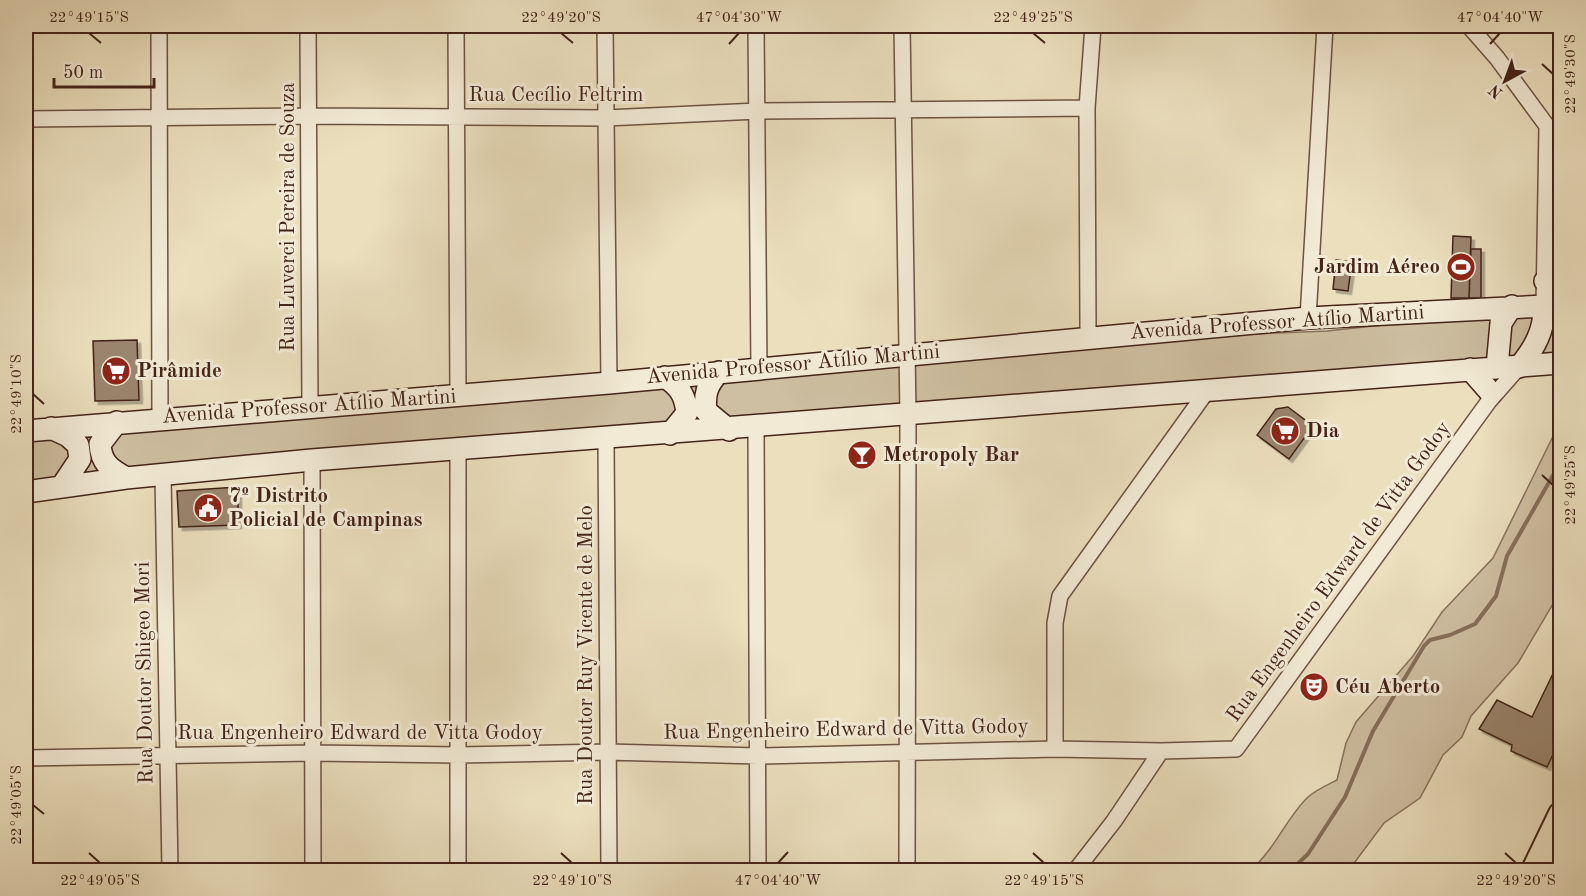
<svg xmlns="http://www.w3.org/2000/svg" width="1586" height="896" font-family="'Old Standard TT',serif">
<defs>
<filter id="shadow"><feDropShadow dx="3.5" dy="3.5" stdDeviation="0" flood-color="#0004"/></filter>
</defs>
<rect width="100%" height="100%" fill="#ebdfbe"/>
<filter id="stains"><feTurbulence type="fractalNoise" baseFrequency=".00333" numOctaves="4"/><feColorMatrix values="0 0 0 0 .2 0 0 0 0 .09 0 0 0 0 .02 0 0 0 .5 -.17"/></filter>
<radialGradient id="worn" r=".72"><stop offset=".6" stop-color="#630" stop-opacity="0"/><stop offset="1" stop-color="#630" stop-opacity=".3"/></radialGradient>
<!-- green -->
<path fill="#cebfa2" stroke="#88725d" stroke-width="1.5" d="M1560,306V361L26,490V434L1206,336L1327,331Z
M1560,422V592L1518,663L1471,716L1462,737L1443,755L1420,798L1384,823L1349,870H1251C1275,849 1287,817 1308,797C1316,790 1327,785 1337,780L1346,743L1356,722L1413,656L1442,612L1493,558Z"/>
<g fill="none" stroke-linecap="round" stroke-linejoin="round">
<!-- stream -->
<path stroke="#856e5a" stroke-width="4" d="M1291,870L1308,854L1345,797L1373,731L1424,646L1430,640L1450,635L1475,624L1496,596L1507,556L1560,463"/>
</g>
<!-- building -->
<path fill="#9a856e" stroke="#422418" stroke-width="1.5" filter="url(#shadow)" d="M1453,236L1471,237L1469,298H1451Z
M1471,249H1481V298H1469Z
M1336,260L1352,262L1348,291L1333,289Z
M137,340L139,400L95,401L93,341Z
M1288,407L1313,426L1289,459L1257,435L1276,409Z
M238,487V525L179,527L177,491Z
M1560,659V740L1547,767L1511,751L1512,745L1479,729L1497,700L1532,717Z"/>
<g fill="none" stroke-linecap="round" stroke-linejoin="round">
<!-- minor casing -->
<g stroke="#6c5342" stroke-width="18">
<path id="minor" d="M159,26L160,419
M308,26L310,407
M456,26L458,396
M605,26L609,383
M756,26L759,369
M902,26L908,415L907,870
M1469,26L1497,58L1547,126L1544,306
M26,119L309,116L606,118L758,111L1087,108
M1308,318L1325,26
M1088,328L1087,108L1093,26
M756,427L758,870
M606,439L609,870
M312,460L313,870
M163,476L170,870
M1055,749V623L1060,596L1207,391
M26,758L313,753L459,755L608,752L758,756L1055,749L1161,751L1236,749L1489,401L1519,367
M458,870V449
M1076,870L1114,821L1161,751"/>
</g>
<!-- secondary casing -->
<g stroke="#422418" stroke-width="24">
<path id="secondary" d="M1545,281L1560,293
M1497,367L1501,323L1512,306
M1519,367C1534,349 1545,330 1544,306
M1470,369L1491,393
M719,372C707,385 704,394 706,411L729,430
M665,377C680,387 685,395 687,413L670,434
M117,422L100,444C101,463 110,469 126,478
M51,428L68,436L78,445L80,459L62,486
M26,431L609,383L1308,318L1544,306L1560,303
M26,492L126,478L312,460L1560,363"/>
</g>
<!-- primary casing -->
<g stroke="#422418" stroke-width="26">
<path id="primary" d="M1533,870L1560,814
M1553,870L1560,856"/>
</g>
<!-- minor -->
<use href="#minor" stroke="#f2ead5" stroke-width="15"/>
<!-- secondary -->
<use href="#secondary" stroke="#f2ead5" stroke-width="21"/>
<!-- primary -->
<use href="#primary" stroke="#ebdfbe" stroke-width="22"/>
</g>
<!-- ticks -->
<path fill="none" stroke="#422418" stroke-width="2" d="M89,33L101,43M561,33L573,43M1033,33L1045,43M729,44L739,33M1490,44L1500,33M1542,64L1553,74M33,394L44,404M1542,475L1553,485M33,805L44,814M89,853L100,863M561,853L572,863M1033,853L1044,863M1505,853L1516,863M778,863L788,852"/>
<!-- icons -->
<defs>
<g id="stadium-disc" transform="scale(1.5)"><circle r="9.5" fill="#8f2418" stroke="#f2ead5"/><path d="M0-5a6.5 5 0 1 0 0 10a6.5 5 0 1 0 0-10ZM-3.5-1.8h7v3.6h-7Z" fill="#fff"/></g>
<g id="supermarket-disc" transform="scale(1.5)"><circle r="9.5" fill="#8f2418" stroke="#f2ead5"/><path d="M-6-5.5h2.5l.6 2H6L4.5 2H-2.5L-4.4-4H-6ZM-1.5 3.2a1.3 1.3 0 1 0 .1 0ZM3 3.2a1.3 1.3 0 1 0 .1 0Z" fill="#fff"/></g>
<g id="bar-disc" transform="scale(1.5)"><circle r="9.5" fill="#8f2418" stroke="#f2ead5"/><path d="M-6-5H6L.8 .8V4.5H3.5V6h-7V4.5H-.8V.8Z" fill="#fff"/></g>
<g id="civic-disc" transform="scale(1.5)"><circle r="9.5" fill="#8f2418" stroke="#f2ead5"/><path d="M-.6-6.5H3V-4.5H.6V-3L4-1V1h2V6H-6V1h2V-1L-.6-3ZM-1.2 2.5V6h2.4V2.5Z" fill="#fff"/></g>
<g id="theatre-disc" transform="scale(1.5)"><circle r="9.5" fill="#8f2418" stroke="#f2ead5"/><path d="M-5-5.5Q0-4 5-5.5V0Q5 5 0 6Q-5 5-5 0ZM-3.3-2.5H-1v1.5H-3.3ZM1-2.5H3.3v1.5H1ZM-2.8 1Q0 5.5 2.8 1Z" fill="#fff"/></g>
</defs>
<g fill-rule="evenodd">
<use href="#stadium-disc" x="1461" y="267"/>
<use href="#supermarket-disc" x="116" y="371"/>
<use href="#supermarket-disc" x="1285" y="431"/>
<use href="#bar-disc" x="862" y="455"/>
<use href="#civic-disc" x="208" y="508"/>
<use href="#theatre-disc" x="1314" y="687"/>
</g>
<g text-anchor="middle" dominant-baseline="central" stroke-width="6" stroke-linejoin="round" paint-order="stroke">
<!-- street labels -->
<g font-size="21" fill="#422418" stroke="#f2ead5">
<text x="556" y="95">Rua Cecílio Feltrim</text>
<text transform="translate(288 217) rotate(-90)">Rua Luverci Pereira de Souza</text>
<text transform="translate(1277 323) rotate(-4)">Avenida Professor Atílio Martini</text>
<text transform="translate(793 365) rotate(-5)">Avenida Professor Atílio Martini</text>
<text transform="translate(309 407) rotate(-4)">Avenida Professor Atílio Martini</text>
<text transform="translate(1339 572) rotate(-54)">Rua Engenheiro Edward de Vitta Godoy</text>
<text transform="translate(586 655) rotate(-90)">Rua Doutor Ruy Vicente de Melo</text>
<text transform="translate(145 673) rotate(-91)">Rua Doutor Shigeo Mori</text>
<text transform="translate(846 730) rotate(-1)">Rua Engenheiro Edward de Vitta Godoy</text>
<text x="360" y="733">Rua Engenheiro Edward de Vitta Godoy</text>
</g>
<!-- poi labels -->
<g font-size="21" font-weight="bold" fill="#422418" stroke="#f2ead5" text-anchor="start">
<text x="1440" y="267" text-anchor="end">Jardim Aéreo</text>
<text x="137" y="371">Pirâmide</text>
<text x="1306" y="431">Dia</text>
<text x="883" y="455">Metropoly Bar</text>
<text x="229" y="496">7º Distrito<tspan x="229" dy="24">Policial de Campinas</tspan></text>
<text x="1335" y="687">Céu Aberto</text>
</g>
</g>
<!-- margin -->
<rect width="1586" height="896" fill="none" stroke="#ebdfbe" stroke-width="66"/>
<!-- north arrow -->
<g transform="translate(1505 81) rotate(221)" stroke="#f2ead5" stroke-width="4.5" paint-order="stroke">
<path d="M0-4.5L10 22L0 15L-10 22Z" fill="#422418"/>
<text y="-9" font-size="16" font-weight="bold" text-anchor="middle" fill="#422418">N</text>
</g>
<!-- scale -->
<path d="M54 78v9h100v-9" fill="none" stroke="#422418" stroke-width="3"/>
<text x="63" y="78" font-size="18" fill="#422418" stroke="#f2ead5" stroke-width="4.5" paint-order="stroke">50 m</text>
<rect x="33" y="33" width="1520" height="830" fill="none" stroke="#422418" stroke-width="2"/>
<g font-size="15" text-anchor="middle" fill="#422418">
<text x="89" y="22">22°49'15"S</text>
<text x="561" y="22">22°49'20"S</text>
<text x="739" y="22">47°04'30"W</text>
<text x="1033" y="22">22°49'25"S</text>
<text x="1500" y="22">47°04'40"W</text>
<text transform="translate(1570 74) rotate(-90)" y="5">22°49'30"S</text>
<text transform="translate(16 394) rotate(-90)" y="5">22°49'10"S</text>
<text transform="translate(1570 485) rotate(-90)" y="5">22°49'25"S</text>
<text transform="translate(16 805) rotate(-90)" y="5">22°49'05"S</text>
<text x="100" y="885">22°49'05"S</text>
<text x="572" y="885">22°49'10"S</text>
<text x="778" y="885">47°04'40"W</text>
<text x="1044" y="885">22°49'15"S</text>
<text x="1516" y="885">22°49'20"S</text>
</g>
<rect width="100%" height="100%" filter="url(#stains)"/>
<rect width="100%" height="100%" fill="url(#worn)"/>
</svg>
